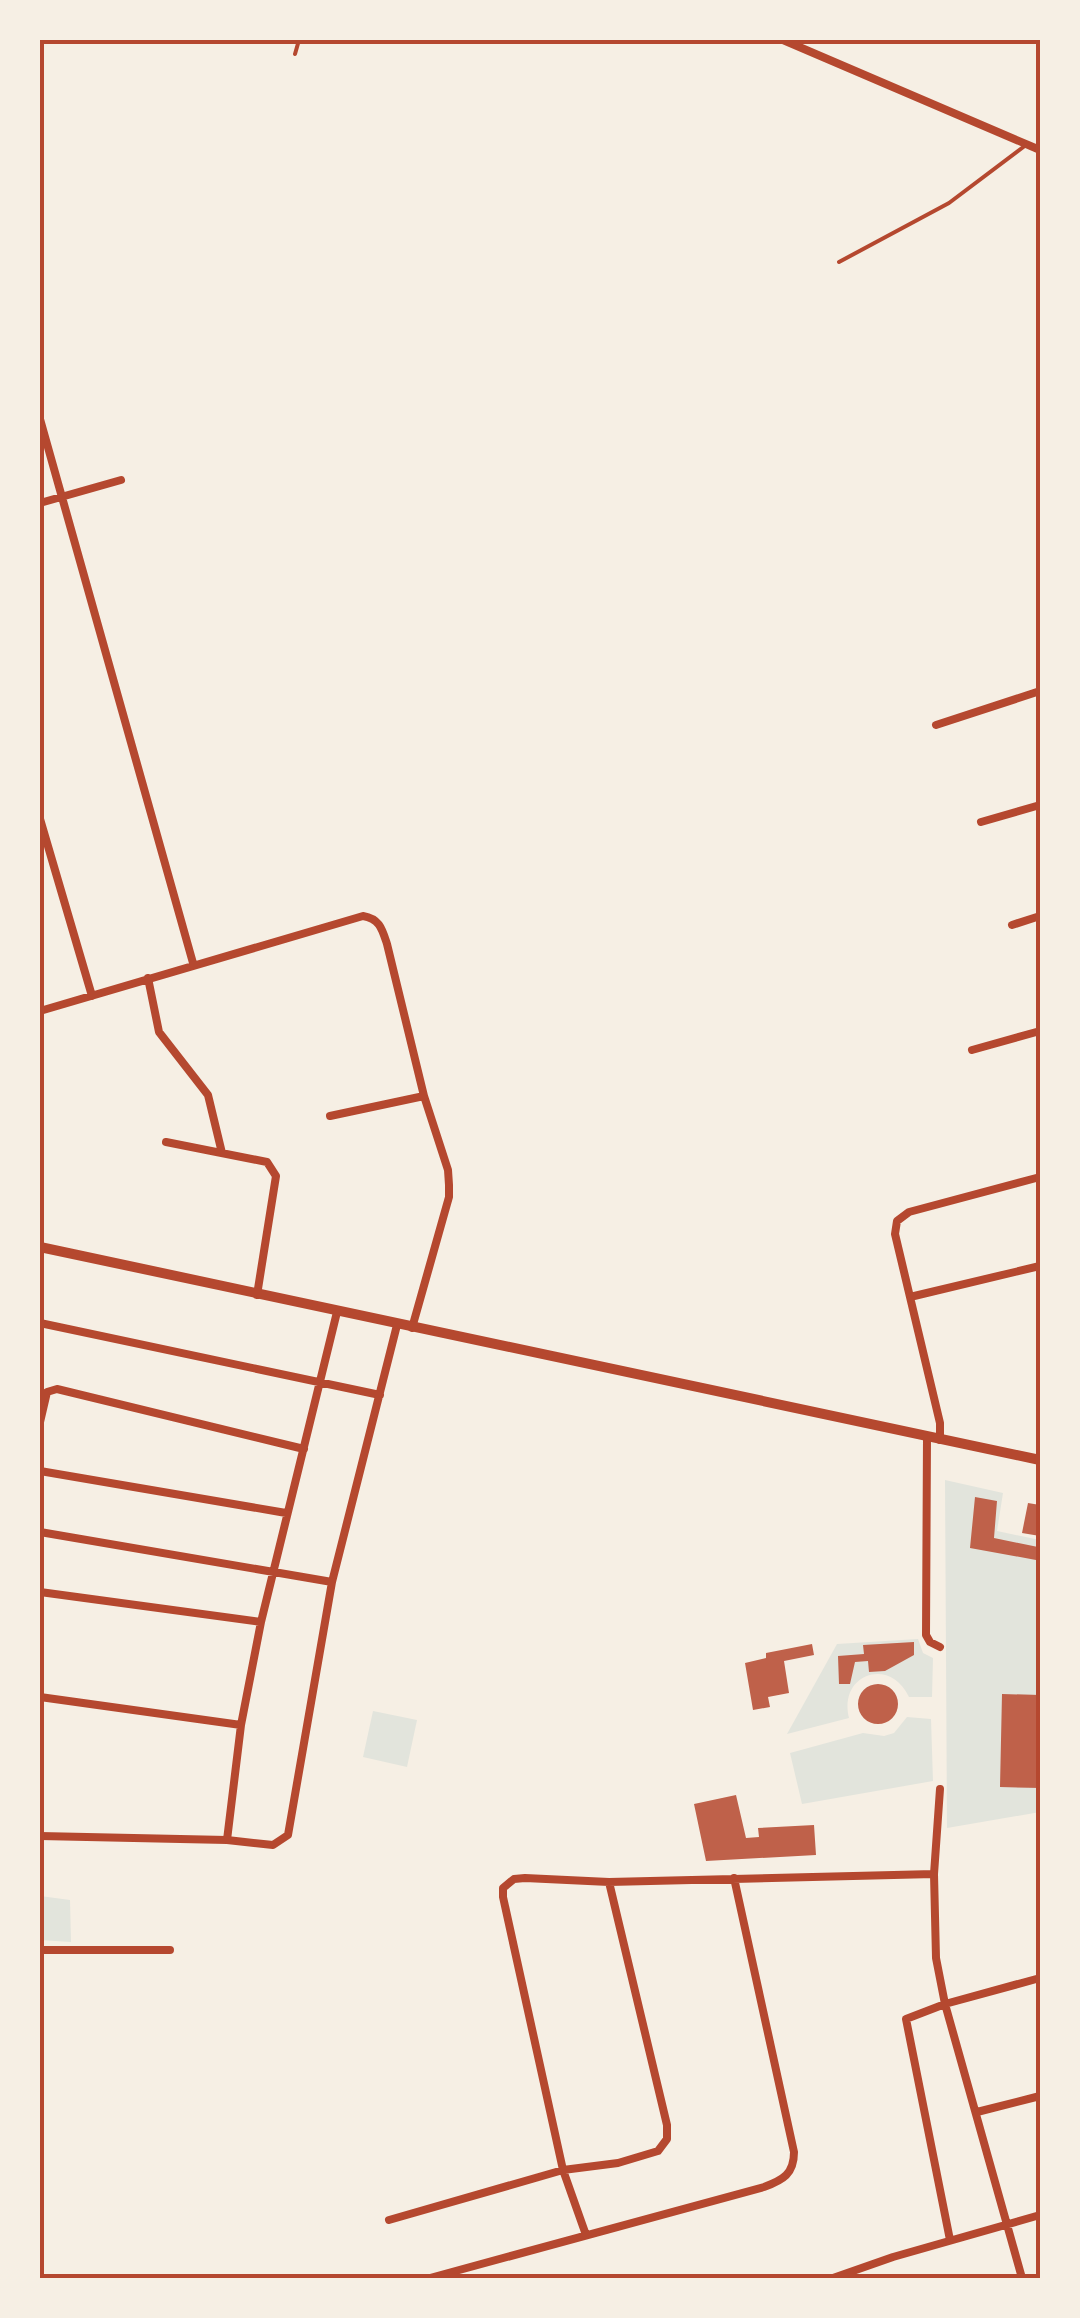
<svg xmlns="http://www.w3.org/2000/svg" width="1080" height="2318" font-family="'Open Sans',sans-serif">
<rect width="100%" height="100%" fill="#f6efe4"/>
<!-- green -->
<path fill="#e2e4dc" d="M945,1480L1003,1493L997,1531L1040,1540V1812L947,1828Z
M918,1639L923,1653L933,1658L932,1697H909C890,1656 838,1674 849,1718L787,1734L837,1644Z
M373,1711L417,1720L407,1767L363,1757Z
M907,1717L931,1719L933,1781L802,1804L790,1753L863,1733L884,1736L894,1733Z
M40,1896L70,1900L71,1942L40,1940Z"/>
<!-- building -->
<path fill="#bf614a" d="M975,1497L997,1501L994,1538L1038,1547L1036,1560L970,1548Z
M1028,1503L1040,1505V1536L1022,1533Z
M914,1642V1655L885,1671L869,1672L868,1661L855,1662L850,1684H839L838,1656L864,1654L863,1645Z
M812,1644L814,1655L784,1661L789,1693L768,1697L770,1707L753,1710L745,1663L766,1658V1653Z
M858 1704a20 20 0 1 1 40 0a20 20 0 1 1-40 0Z
M1002,1694L1040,1695V1788L1000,1787Z
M736,1795L746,1838L759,1837L758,1828L814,1825L816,1855L706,1861L694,1804Z"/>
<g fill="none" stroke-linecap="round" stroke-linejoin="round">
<!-- service -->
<path stroke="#b5482f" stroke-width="4" d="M295,54L299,40
M839,262L949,203L1026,145"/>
<!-- minor -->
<path stroke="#b5482f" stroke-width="8" d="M783,40L1040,150
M40,419L193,963
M40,503L121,480
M936,725L1040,691
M40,819L92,996
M981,822L1040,805
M1012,925L1040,916
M148,978L159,1032L208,1095L222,1153
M40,1011L363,916C380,919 382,929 387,944L424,1096L448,1170L449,1185V1197L412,1328
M972,1050L1040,1031
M330,1116L424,1096
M166,1142L267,1162L276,1176L257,1295
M910,1297L1040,1266
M40,1323L380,1395
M40,1422L47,1392L57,1389L304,1449
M927,1437L926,1635L930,1642L940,1647
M940,1440V1423L895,1234L897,1221L909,1212L1040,1177
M40,1471L286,1513
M40,1532L332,1582
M40,1592L261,1622
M40,1697L241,1725
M40,1836L227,1840L273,1845L288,1835L332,1582L397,1325
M227,1840L241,1725L261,1622L337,1312
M934,1874L936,1958L945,2004L1022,2278
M40,1950H170
M977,2112L1040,2096
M389,2220L563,2170L618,2163L658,2151L667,2139V2125L609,1882
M586,2235L563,2170L503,1897V1888L514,1879L525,1878L609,1882L934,1874L940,1789
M950,2240L906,2019L945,2004L1040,1978
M430,2278L764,2187C783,2180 794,2174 794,2152L734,1878
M833,2278L893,2257L1040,2215"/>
<!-- tertiary -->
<path stroke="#b5482f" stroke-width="10" d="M40,1247L1040,1460"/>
</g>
<!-- border -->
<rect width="1080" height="2318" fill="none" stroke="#f6efe4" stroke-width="85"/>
<rect x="42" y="42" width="996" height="2234" fill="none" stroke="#b5482f" stroke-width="4"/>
</svg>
